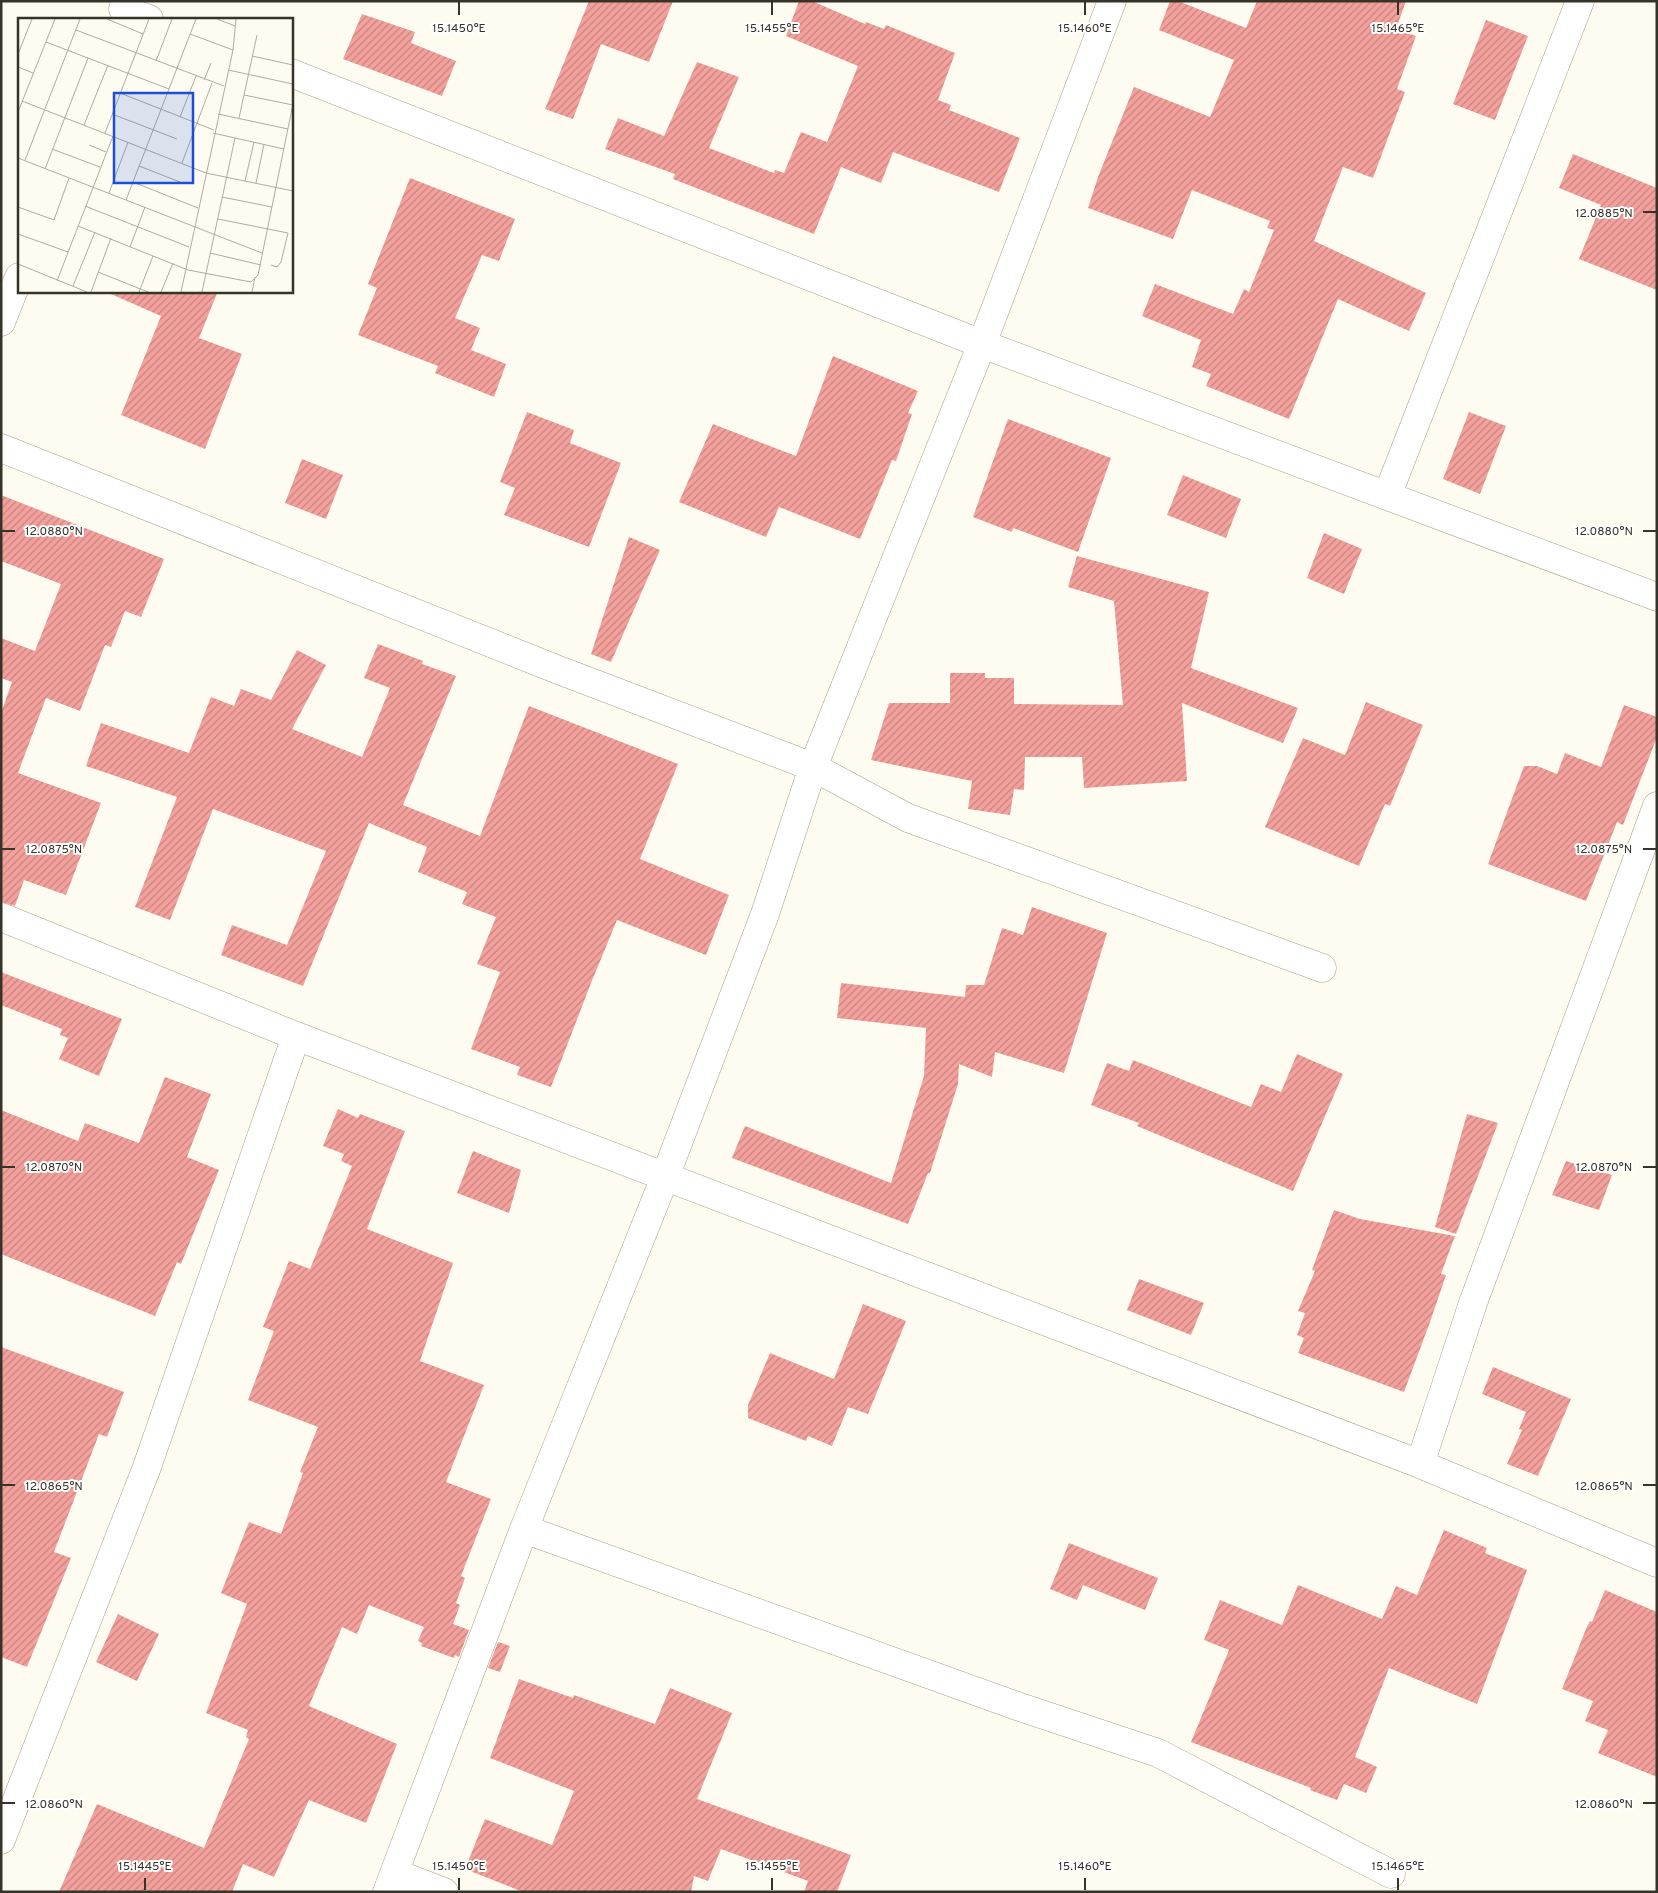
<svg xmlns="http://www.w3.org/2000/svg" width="1658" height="1893" font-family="Overpass,sans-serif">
<defs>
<pattern id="building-hatch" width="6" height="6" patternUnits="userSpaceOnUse" patternTransform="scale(1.25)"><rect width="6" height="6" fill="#f4a19d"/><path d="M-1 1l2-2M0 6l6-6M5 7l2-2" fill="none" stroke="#c68480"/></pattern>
</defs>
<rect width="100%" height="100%" fill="#fefcf1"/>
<!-- building -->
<path fill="url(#building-hatch)" d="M589,1H673L649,62L601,44L573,119L545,109Z
M799,1H812L865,24L866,22L884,29L886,25L955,53L938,100L951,105L949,110L1020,138L999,192L893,152L881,183L841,167L814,234L673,179L675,174L605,149L618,118L664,136L697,62L739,77L709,148L774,173L775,170L784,173L801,132L827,142L858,66L786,36Z
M1170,1H1178L1246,28L1257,1H1406L1396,29L1416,36L1397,89L1405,92L1373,178L1343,167L1314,241L1426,293L1409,331L1338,299L1289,419L1206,386L1211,374L1192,367L1201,340L1142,316L1155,284L1233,314L1244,289L1249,292L1274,230L1267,228L1270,221L1192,190L1173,239L1088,208L1098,177L1134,87L1210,117L1234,60L1159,30Z
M362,14L415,32L411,43L456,61L442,96L343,59Z
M1486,20L1528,36L1495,120L1453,104Z
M1573,154L1657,188V290L1579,259L1601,205L1559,188Z
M410,178L515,219L499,261L482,255L455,318L480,328L471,350L506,364L494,397L435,373L438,366L358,335L377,288L368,284Z
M104,291H218L199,338L242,354L205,449L121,415L161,316Z
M833,356L918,391L908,413L912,414L896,461L892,460L860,539L779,507L766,537L679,502L713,424L796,456Z
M527,412L574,430L570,443L621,463L589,547L504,515L515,488L500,482Z
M1469,412L1506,426L1480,494L1443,479Z
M1008,419L1111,458L1078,552L1013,528L1012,532L973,517Z
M302,459L343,475L326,519L285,503Z
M1183,475L1241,499L1226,538L1167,515Z
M1,495L164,559L141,617L125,611L111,647L105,645L80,711L46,698L18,773L101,803L66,895L24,880L15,906L1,902V713L12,682L1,678V638L35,651L61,584L1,561Z
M1324,533L1362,549L1344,594L1307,578Z
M629,537L660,550L611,662L591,654Z
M1077,556L1209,592L1191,668L1298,708L1283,743L1182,703L1187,781L1084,788L1082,757H1025L1024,790L1014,789L1010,815L968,809L972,781L871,760L889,703H950V673H985V678H1014V704L1123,705L1114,601L1068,587Z
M378,644L423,661L422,664L456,676L403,805L480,836L529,706L678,764L640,859L729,895L706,955L617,920L591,983L551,1087L517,1075L520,1067L471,1049L500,972L477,964L496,917L462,904L467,892L418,872L427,847L369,823L303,986L221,955L232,925L287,945L326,851L213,809L170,920L135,907L177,797L86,766L101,723L189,753L211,697L234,706L241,689L271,700L297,650L326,665L292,729L362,757L390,688L364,678Z
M1366,702L1423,725L1390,806L1385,804L1359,866L1265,827L1303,738L1345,755Z
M1624,705L1657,717V737L1623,825L1617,822L1586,901L1488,864L1524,766H1537L1557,774L1565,753L1601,767Z
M1032,907L1107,933L1064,1073L995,1052L992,1077L959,1064L958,1084L930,1173H928L908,1224L732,1158L745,1126L891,1183L924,1076L926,1028L837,1018L841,983L965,997L966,985H984L1002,928L1023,935Z
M1,972L122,1019L99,1076L59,1059L68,1038L60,1035L62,1029L1,1005Z
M1297,1054L1343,1074L1293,1191L1137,1126L1139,1123L1091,1105L1107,1063L1129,1071L1133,1060L1251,1107L1261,1084L1281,1092Z
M165,1077L211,1094L187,1157L219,1170L181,1264L177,1262L155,1316L1,1254V1110L78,1141L85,1123L139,1143Z
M338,1109L358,1118L360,1114L405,1131L367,1229L453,1263L420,1361L484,1385L446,1482L491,1499L461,1576L465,1578L456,1603L460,1605L453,1624L469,1630L459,1657L455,1655L454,1658L421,1646L422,1643L418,1641L424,1627L369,1605L357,1634L342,1627L309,1706L397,1744L366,1823L309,1800L274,1877L243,1864L232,1892H59L97,1804L204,1848L249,1739L246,1737L248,1730L206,1713L247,1604L221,1593L249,1522L281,1534L303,1473L300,1472L318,1427L248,1400L274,1331L263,1327L289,1261L310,1269L352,1166L341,1161L344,1154L323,1146Z
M1467,1114L1498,1123L1456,1234L1435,1227Z
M473,1151L521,1170L509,1213L457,1193Z
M1566,1161L1612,1175L1599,1210L1552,1195Z
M1334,1210L1360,1219L1455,1236L1441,1274L1446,1275L1430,1322L1404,1392L1298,1353L1304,1338L1297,1335L1305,1313L1298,1311L1315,1271L1312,1270Z
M1139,1279L1204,1303L1191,1335L1127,1310Z
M863,1304L906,1321L868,1414L848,1407L832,1446L808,1436L806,1441L748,1418V1405L770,1353L834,1379Z
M1,1347L124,1392L107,1437L99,1434L54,1552L71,1558L27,1667L1,1657Z
M1493,1367L1571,1399L1538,1476L1507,1464L1522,1430L1519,1429L1526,1412L1482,1394Z
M1444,1530L1487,1548L1485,1553L1527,1570L1477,1704L1389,1668L1355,1757L1377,1767L1366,1793L1344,1784L1337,1800L1310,1790L1311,1788L1191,1742L1229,1650L1204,1640L1220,1600L1282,1625L1298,1585L1382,1619L1396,1586L1417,1595Z
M1069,1543L1158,1578L1145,1610L1083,1585L1077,1600L1050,1589Z
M1605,1590L1657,1612V1777L1598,1753L1608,1730L1585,1721L1593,1701L1562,1689L1586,1629L1590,1621L1592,1622Z
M118,1614L159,1634L137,1681L96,1662Z
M498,1642L510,1646L500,1672L488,1668Z
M519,1679L573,1698L574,1695L655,1724L670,1688L732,1713L697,1799L851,1855L837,1892H804L808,1881L721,1849L708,1881L694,1876L691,1892H523L465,1869L485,1819L552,1845L574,1791L490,1758Z"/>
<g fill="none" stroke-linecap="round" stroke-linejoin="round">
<!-- street casing -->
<g stroke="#a7a187" stroke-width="29">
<path id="street" d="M123,9L149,19
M291,73L982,344L1657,597
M1,322L19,277
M1,448L556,669L813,767L908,818L1322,968
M1387,496L1580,1
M1,917L296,1036L1420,1464L1657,1563
M1420,1464L1473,1303L1657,806
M524,1529L1020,1707L1158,1753L1391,1874
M1,1840L147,1467L296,1036
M395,1873L444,1892
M387,1892L524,1529L665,1177L765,914L813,767L982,344L1112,1"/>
</g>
<!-- street -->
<use href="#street" stroke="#fff" stroke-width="28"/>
</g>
<!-- ticks -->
<path fill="none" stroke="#363329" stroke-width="2" d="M459,2V15M772,2V15M1085,2V15M1398,2V15M1643,212H1656M2,531H15M1643,531H1656M2,849H15M1643,849H1656M2,1167H15M1643,1167H1656M2,1485H15M1643,1485H1656M2,1803H15M1643,1803H1656M145,1878V1890M459,1878V1890M772,1878V1890M1085,1878V1890M1398,1878V1890"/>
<!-- overview -->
<g transform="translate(18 18)">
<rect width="275" height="275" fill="#fefcf1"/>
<path fill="none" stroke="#aeaca1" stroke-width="1" d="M89,1L125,16M199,1L217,8M58,12L206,68M172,16L215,32M28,24L151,71M0,36L14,1M234,38L275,47M138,43L154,1M0,49L15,55M210,52L275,66M186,62L193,45M102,75L196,112M226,77L275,87M4,83L188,155L275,173M0,94L37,1M94,96L159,121M200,96L270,111M162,99L178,58M221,100L239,17M66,107L90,47M87,115L131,1M195,115L266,131M71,127L88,134M34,131L82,149M0,140L244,235M7,142L62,1M164,145L194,65M121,148L162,164M27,151L70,40M227,163L236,124M115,164L180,190M238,165L246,126M91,175L110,124M204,179L254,189M108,182L178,1M67,188L171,229M0,189L36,202L51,160M200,201L270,215L263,244L259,249L253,247M60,208L170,252L233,264L240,257L275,86M0,216L50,234M112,229L127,189M192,235L243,247M0,246L69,274M80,254L130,274M39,263L95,118M55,268L77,214M73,274L93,220M121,274L135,238M143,274L155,245M163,274L215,32L218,1M184,274L217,120M234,274L237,259"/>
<path fill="#1d4ed8" fill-opacity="0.15" stroke="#1d4ed8" stroke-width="2.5" d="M96,75H175V165H96Z"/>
<rect width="275" height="275" fill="none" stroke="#363329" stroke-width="2.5"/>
</g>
<g font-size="12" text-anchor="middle" fill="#363329" stroke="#fff" stroke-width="4" stroke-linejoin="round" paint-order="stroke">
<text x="459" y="32">15.1450°E</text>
<text x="772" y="32">15.1455°E</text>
<text x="1085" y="32">15.1460°E</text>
<text x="1398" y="32">15.1465°E</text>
<text x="1604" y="217">12.0885°N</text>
<text x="54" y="535">12.0880°N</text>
<text x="1604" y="535">12.0880°N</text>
<text x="54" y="853">12.0875°N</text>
<text x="1604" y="853">12.0875°N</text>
<text x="54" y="1171">12.0870°N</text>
<text x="1604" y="1171">12.0870°N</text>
<text x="54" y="1490">12.0865°N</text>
<text x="1604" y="1490">12.0865°N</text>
<text x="54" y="1808">12.0860°N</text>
<text x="1604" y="1808">12.0860°N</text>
<text x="145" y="1870">15.1445°E</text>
<text x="459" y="1870">15.1450°E</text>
<text x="772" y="1870">15.1455°E</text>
<text x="1085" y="1870">15.1460°E</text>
<text x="1398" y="1870">15.1465°E</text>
</g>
<!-- border -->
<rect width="1658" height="1893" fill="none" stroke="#363329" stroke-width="5"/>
</svg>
